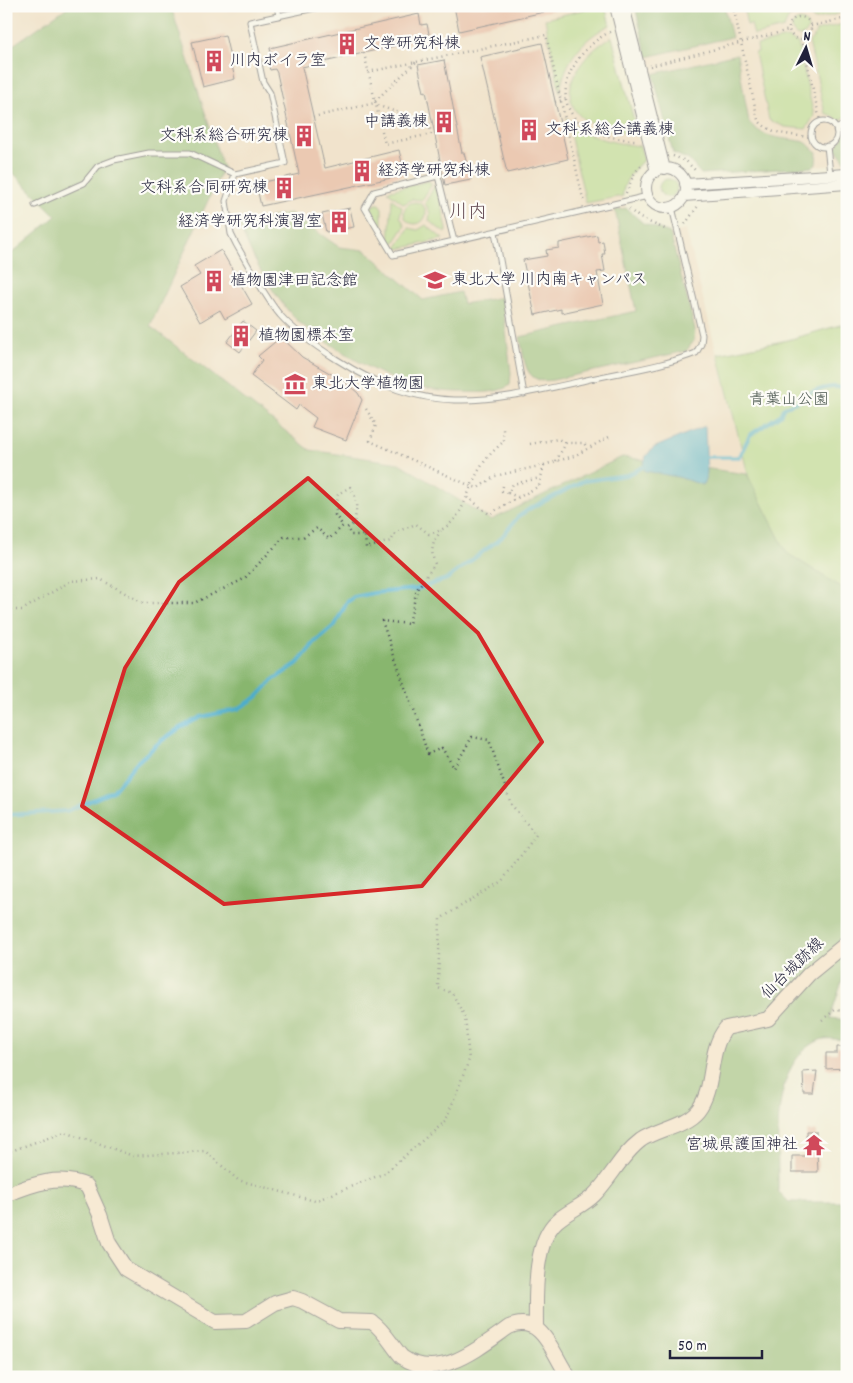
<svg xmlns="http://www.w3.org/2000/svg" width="853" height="1383" font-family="Dekko,'Klee One',sans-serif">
<rect width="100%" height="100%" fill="#fdfcf7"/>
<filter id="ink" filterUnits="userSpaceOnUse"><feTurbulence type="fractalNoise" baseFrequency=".02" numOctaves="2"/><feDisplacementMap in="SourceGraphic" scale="10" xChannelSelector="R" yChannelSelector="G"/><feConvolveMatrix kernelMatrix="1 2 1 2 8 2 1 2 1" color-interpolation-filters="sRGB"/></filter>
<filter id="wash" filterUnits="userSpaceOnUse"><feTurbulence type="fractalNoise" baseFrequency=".0096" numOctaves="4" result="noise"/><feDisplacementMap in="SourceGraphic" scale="20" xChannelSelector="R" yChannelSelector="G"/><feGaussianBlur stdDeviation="1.12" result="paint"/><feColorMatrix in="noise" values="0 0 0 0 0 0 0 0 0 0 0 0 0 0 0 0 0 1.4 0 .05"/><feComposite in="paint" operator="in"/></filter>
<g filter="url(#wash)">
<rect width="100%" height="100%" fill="#f2eed8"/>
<!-- built -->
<path fill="#efd6bc" d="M6,6H69L6,50Z
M150,6H605L644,160L634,170L622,191L626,208L643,223L659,230L670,233L686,230L747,474L622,457L491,520L399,463L310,450L150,326L223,168L171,7Z
M635,6H847V164L754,171L749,122L737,54L653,74Z"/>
<!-- green -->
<path fill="#abd47f" stroke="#667b5d" d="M599,6H605L610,25C582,39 564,61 560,93L545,19Z
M743,6H844L845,12L814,20L810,15L799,12L789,17L784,28L754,35L751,24L747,25Z
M792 28a8 8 0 1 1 16 0a8 8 0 1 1-16 0Z
M847,23V116L839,121L835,117L825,113L809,42L815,35L816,31Z
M612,37L638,135C622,133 590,127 579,115C554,88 588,49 612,37Z
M787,38L798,43L814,116L806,129L785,127L769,120L755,53L758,52L757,45Z
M566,117C584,138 614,143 640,146L644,160C635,167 622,183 623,196L586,203Z
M659 188a9 9 0 1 1 18 0a9 9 0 1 1-18 0Z
M428,181L432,184L422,200L412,199L404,204L387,191Z
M435,185L438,187L447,229L445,233L429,221L430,213L425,203Z
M392,199L402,207L400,216L405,226L392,246L389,243Z
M404 213a11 11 0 1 1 22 0a11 11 0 1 1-22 0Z
M376,204H379L382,208V227L371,211L372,206Z
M426,225L443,239L398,249L397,247L409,228L418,230Z
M847,323V649L765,543L718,354L788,340Z"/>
<!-- forest -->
<path fill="#88b66e" stroke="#556c54" d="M69,6L171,7L223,168L150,326L310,450L399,463L491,520L622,457L747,474L787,553L847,591V966L830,1018L847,1020V1040C839,1040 827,1037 820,1040C768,1063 779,1145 778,1191L789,1202H844L847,1205V1377H6V258L56,216L6,166V50Z
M635,6H724L732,37L647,57Z
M737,54L749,122C765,141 785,137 805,142C809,144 813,150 817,152L816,164L812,167L701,174L689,160L673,153L653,74Z
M847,129V164L836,149Z
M626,208L643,223L670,233L695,329L694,341L686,351L553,380C523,385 525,360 520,337L636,311L615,210Z
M290,213L339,247L365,250L423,300L460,292L463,304L502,297L511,373L510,385C497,395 473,392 458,392C409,391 375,373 335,347C319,337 302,327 290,313C269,288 250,255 239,224Z"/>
<!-- water -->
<path fill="#4dadcc" stroke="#386884" d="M705,426L707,473L703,485L678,477L645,471L643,467L646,456L653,448Z"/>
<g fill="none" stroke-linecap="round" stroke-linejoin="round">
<!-- stream -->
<path stroke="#4dadcc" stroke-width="4" d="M707,457H739L750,435L780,415L784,407L807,398L811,392C823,389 835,384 847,389
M6,815L67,811L113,791L136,763L161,741L180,728L201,717L238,709L257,697L273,680L298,663L315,642L335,625L347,602L354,597L374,593L417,589L447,579L501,538L518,517L529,509L584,481L627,475L643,467"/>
</g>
<g id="blocks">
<!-- building -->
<path fill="#e29b84" d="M454,6H552L553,10L459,31Z
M419,14L421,25L427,24L429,34L424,35L425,39L302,67L325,168L399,150L405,175L261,206L256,184L299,174L277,73L275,69L270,70L267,60L272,59L270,48Z
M225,35L235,79L203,87L192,42Z
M542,43L568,159L507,173L480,57Z
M444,60L462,153H464L471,180L445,185L426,91L424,92L418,65Z
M350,208L354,227L326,232L322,214Z
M597,235L598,242L603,241L605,254H602L605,271L597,272L603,304L561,313V309L535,315L523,260L547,256L546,250L559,248V243Z
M221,250L252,304L225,319L220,310L200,322L180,287L200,275L194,266Z
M243,321L256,331L240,352L227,342Z
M281,337L302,357L345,382L358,393L362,400L346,440L312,427L316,418L299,405L296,410L251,376L262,360L258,356Z
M837,1047H847L846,1068L826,1069V1053H837Z
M817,1071L814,1094H804L803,1072Z
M806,1131H816L818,1172H792V1156H807Z"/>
</g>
</g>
<g filter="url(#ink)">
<use href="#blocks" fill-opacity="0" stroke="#414153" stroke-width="1"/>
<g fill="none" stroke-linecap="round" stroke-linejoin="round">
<!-- lane casing -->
<g stroke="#414153" stroke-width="7">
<path id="lane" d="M277,6L279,16
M324,6L250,22L263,82L270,93L285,163L235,174L226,201L231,234L236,244C250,268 263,294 280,315C295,332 317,347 336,359C426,417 484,403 582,381C620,372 661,367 696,353L701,344L702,335L672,207
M811 134a13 13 0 1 1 26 0a13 13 0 1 1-26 0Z
M836,129L847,123
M827,146L830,174
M35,205L84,183L98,166L114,160L149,153H190L235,174
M495,232L524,394
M454,241L438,176L374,192L365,208L393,255L648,196"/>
</g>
<!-- street casing -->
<g stroke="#414153" stroke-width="12">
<path id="street" d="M615,6L656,172
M624,6L665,169
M646 188a20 20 0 1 1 40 0a20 20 0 1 1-40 0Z
M685,184L847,174
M684,196L847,184"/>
</g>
<!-- secondary casing -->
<g stroke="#414153" stroke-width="16">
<path id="secondary" d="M6,1195C32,1184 60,1174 87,1186L100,1215L109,1243L126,1269L215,1322L246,1321L275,1303L293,1298L302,1301L339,1321L372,1322C385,1331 392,1346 402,1357C439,1383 480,1347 509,1327C543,1312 553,1356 569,1377
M536,1327C536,1298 533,1242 557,1221C568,1211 583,1206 594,1195C611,1178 621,1155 641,1140C657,1129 685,1126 698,1110C716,1087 707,1051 726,1028L768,1019L809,974L847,943"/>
</g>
<!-- path -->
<path stroke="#414153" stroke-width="2.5" stroke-dasharray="1 4" stroke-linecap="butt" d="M733,6L758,120C770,135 793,135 811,137
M789 28a11 11 0 1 1 22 0a11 11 0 1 1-22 0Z
M811,26L847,18
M610,32C582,45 550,87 574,117C586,134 619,140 638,140
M802,39L820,121
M364,53L385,144L431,134L429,123L376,105
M650,66L789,30
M368,72L546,35L584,203
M375,101L416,62
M555,102L566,99
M313,117L375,103
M673,156L686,161L697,172
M626,193L635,172L643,164
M629,209L640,218L667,230
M685,224L698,206
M366,409L376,425L370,441L471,486L478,488L495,476L544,465L539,486L489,514L466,496
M530,444L558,439L566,443
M556,461L566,443H584L587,448
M544,465L574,456L611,436
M503,486L502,491L508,493L513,484L540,478
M508,493L518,497
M6,610H22L71,581L100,579L143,603H194L244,579L284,537H303L317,528L329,539L343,526L335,515L338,494L350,487C358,498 357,510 354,523L347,528L351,535H365L366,548L391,541L396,532L416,524L429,534C467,525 463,492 483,464C488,455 497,448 504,441L503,429
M822,1020L835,1010L847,1011
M6,1153L65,1131L133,1156L205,1151L238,1180L315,1201L385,1173L446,1120L469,1060L465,1017L452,993L438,988L440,919L502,881L536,835L511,804L489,740L472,737L454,768L442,748L428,754L382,621L409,624L417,589L435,564C430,550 432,543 441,531"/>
<!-- lane -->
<use href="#lane" stroke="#fff" stroke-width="5"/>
<!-- street -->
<use href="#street" stroke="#fff" stroke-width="10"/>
<!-- secondary -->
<use href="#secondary" stroke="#fce5cf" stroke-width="14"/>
</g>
</g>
<!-- marked area -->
<path d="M0 0H853V1383H0ZM308,478L478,633L542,742L422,886L224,904L82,806L125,668L179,582Z" fill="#f2eed8" fill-opacity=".55" fill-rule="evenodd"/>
<path fill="none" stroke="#d62828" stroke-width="4" stroke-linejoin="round" d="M308,478L478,633L542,742L422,886L224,904L82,806L125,668L179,582Z"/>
<!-- icons -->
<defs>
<g id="building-bare" transform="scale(1.725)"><path d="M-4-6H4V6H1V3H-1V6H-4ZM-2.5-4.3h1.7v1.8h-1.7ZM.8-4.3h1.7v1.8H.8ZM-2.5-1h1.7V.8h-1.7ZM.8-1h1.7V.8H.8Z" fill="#d1495b" stroke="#fdfcf7" stroke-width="2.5" paint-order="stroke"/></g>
<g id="university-bare" transform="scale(1.725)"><path d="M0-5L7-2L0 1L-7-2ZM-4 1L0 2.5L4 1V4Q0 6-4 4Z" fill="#d1495b" stroke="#fdfcf7" stroke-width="2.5" paint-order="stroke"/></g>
<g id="museum-bare" transform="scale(1.725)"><path d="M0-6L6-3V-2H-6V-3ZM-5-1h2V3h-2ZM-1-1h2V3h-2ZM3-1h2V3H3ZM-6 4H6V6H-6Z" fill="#d1495b" stroke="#fdfcf7" stroke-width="2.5" paint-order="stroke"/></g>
<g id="temple-bare" transform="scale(1.725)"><path d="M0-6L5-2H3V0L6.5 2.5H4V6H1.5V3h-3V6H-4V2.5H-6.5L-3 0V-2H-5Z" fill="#d1495b" stroke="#fdfcf7" stroke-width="2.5" paint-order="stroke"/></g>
</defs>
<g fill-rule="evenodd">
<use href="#building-bare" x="347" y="44"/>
<use href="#building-bare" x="214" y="61"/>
<use href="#building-bare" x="444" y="122"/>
<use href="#building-bare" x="529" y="130"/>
<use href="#building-bare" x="304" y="136"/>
<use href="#building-bare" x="362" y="171"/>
<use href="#building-bare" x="284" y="188"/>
<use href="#building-bare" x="339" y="222"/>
<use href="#university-bare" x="435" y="280"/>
<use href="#building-bare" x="214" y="281"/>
<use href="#building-bare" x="241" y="336"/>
<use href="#museum-bare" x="295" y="384"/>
<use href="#temple-bare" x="814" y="1145"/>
</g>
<g text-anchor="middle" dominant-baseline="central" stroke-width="4.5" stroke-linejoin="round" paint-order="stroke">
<!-- poi labels -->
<g font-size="16" fill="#22223b" stroke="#fdfcf7" text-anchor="start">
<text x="364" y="44">文学研究科棟</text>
<text x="230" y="61">川内ボイラ室</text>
<text x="428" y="122" text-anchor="end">中講義棟</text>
<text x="546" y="130">文科系総合講義棟</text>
<text x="288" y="136" text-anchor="end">文科系総合研究棟</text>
<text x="378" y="171">経済学研究科棟</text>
<text x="268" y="188" text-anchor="end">文科系合同研究棟</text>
<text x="322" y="222" text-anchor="end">経済学研究科演習室</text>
<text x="452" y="280">東北大学 川内南キャンパス</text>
<text x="230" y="281">植物園津田記念館</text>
<text x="258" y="336">植物園標本室</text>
<text x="312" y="384">東北大学植物園</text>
<text x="798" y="1145" text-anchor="end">宮城県護国神社</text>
</g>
<!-- park labels -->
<g font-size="16" fill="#4b574f" stroke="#fdfcf7">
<text x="789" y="400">青葉山公園</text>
</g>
<!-- street labels -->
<g font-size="16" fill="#22223b" stroke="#fdfcf7">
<text transform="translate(793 969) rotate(-44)">仙台城跡線</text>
</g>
<!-- quarter labels -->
<g font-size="19" fill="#654c55" stroke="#fdfcf7">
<text x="468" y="213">川内</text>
</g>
</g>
<!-- margin -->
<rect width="853" height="1383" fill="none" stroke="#fdfcf7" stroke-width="25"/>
<!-- north arrow -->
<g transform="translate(806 48) rotate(5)" stroke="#fdfcf7" stroke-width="4" paint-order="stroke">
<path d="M0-4L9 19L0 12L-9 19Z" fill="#22223b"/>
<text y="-8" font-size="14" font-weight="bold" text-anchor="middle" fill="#22223b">N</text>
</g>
<!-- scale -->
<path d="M670 1350v8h92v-8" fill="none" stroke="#22223b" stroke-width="2.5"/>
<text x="678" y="1350" font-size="15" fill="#22223b" stroke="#fdfcf7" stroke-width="4" paint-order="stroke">50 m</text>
</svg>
